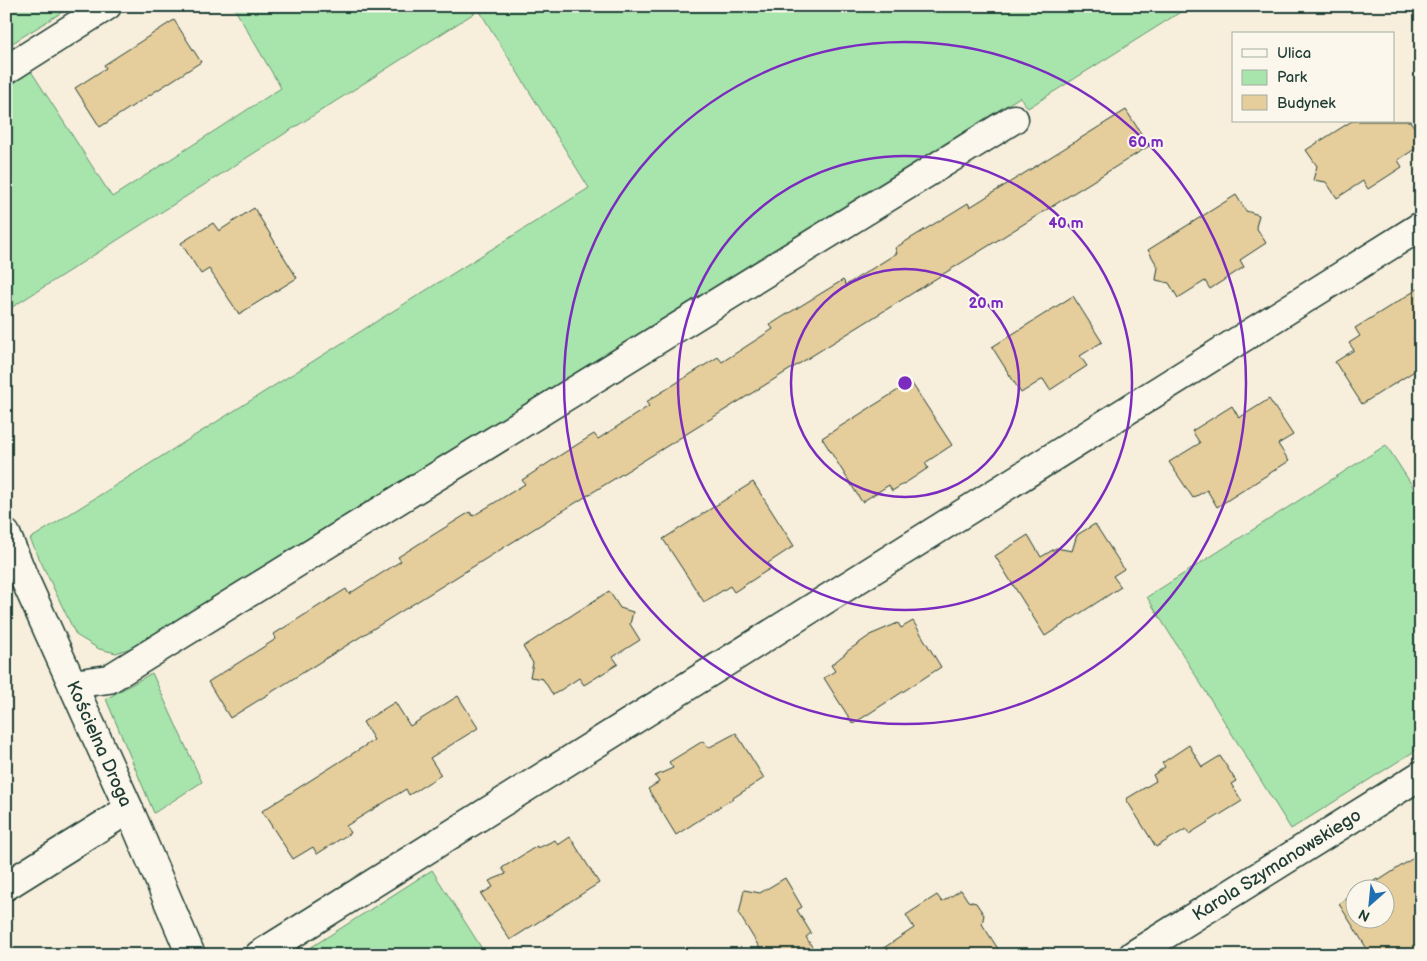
<svg xmlns="http://www.w3.org/2000/svg" width="1427" height="961" font-family="'Balsamiq Sans',sans-serif">
<rect width="100%" height="100%" fill="#f7efdc"/>
<filter id="ink" filterUnits="userSpaceOnUse"><feTurbulence type="fractalNoise" baseFrequency=".02" numOctaves="2"/><feDisplacementMap in="SourceGraphic" scale="10" xChannelSelector="R" yChannelSelector="G"/><feConvolveMatrix kernelMatrix="1 2 1 2 8 2 1 2 1" color-interpolation-filters="sRGB"/></filter>
<g filter="url(#ink)">
<!-- green -->
<path fill="#a8e5ac" stroke="#649170" d="M6,6H72L6,47Z
M233,6H1190L1028,108L1020,97L131,648L116,653L99,649L76,635L30,539L589,188L479,10L6,311V83L29,68L112,197L281,88Z
M1386,445L1421,499V747L1291,829L1147,597Z
M152,673L202,782L154,813L106,699Z
M432,870L486,955H299Z"/>
<!-- building -->
<path fill="#e6cd9c" stroke="#1f3d34" d="M174,20L201,62L100,127L75,88L106,68L104,65Z
M1126,110L1149,146L230,718L208,682L276,639L274,634L346,589L349,594L401,561L398,557L441,530L470,512L473,516L525,484L522,480L559,456L594,434L598,439L649,406L646,402L718,357L722,362L773,329L770,325L784,316L843,280L846,285L897,253L895,248L968,203L970,207Z
M1352,121H1410L1421,137V145L1398,160L1402,167L1368,189L1363,181L1337,198L1326,182L1313,180L1317,166L1306,150Z
M1236,195L1246,211L1259,215L1256,227L1266,243L1240,260L1244,267L1210,289L1205,281L1178,298L1169,283L1156,280L1158,267L1148,250Z
M254,208L297,278L239,314L209,269L201,274L181,243L213,223L219,231Z
M1421,287V367L1362,404L1335,362L1354,350L1349,343L1360,336L1355,328Z
M1073,296L1102,342L1080,356L1087,366L1050,390L1043,379L1021,393L992,347Z
M911,382L952,445L925,463L928,468L910,480L892,491L889,485L862,502L822,438Z
M1269,399L1293,435L1278,444L1289,461L1217,507L1207,490L1193,498L1169,462L1200,443L1192,431L1232,406L1239,418Z
M753,482L794,546L768,563L771,568L734,592L730,586L704,602L663,539Z
M1095,524L1124,569L1113,576L1121,587L1045,636L995,556L1028,535L1041,557L1056,548L1072,551L1077,535Z
M609,591L620,608L633,612L630,624L640,640L613,657L618,664L584,685L579,678L553,695L543,679L530,677L533,663L523,647Z
M913,621L941,667L853,724L824,678L835,671L831,665L846,653V652L872,634L898,623L901,628Z
M458,696L478,728L430,758L441,775L409,795L406,789L346,826L350,833L317,854L313,847L293,859L262,811L374,740L363,722L395,702L410,726Z
M736,733L764,778L676,835L648,789L659,782L655,776L673,768L669,762L703,741L708,748Z
M1189,745L1202,767L1220,756L1236,781L1231,784L1242,801L1189,834L1186,829L1156,847L1126,799L1156,781L1153,775L1165,767L1162,763Z
M570,837L599,883L510,940L481,894L493,887L489,881L506,874L502,868L537,846L538,848L555,840L558,845Z
M1421,853V955H1371L1339,904L1354,894V918H1384V888H1363L1377,879L1378,881Z
M785,878L802,907L797,910L811,933L806,937L817,955H764L739,914L744,890L760,893Z
M961,890L968,901L976,903L984,915L982,924L1002,955H873L914,928L906,915L937,895L942,902Z"/>
<g fill="none" stroke-linecap="round" stroke-linejoin="round">
<!-- minor casing -->
<g stroke="#1f3d34" stroke-width="31">
<path id="minor" d="M6,70L107,6
M6,534L25,580L129,809L191,955
M72,684L109,679L1014,119
M6,886L129,809
M259,955L1421,226
M1133,955L1421,775"/>
</g>
<!-- minor -->
<use href="#minor" stroke="#fbf7ec" stroke-width="28"/>
</g>
</g>
<!-- distance rings -->
<g fill="none" stroke="#7b2cbf" stroke-width="2.5">
<circle cx="905" cy="383" r="114"/>
<circle cx="905" cy="383" r="227"/>
<circle cx="905" cy="383" r="341"/>
</g>
<g text-anchor="middle" dominant-baseline="central" stroke-width="4" stroke-linejoin="round" paint-order="stroke">
<!-- street labels -->
<g font-size="18" fill="#1f3d34" stroke="#fbf7ec">
<text transform="translate(99 744) rotate(66)">Kościelna Droga</text>
<text transform="translate(1277 865) rotate(-32)">Karola Szymanowskiego</text>
</g>
</g>
<circle cx="905" cy="383" r="8" fill="#7b2cbf" stroke="#fbf7ec" stroke-width="2.5"/>
<g font-size="15" text-anchor="middle" font-weight="bold" fill="#7b2cbf" stroke="#fbf7ec" stroke-width="4" stroke-linejoin="round" paint-order="stroke">
<text x="1146" y="147">60 m</text>
<text x="1066" y="228">40 m</text>
<text x="986" y="308">20 m</text>
</g>
<!-- margin -->
<rect width="1427" height="961" fill="none" stroke="#fbf7ec" stroke-width="25"/>
<rect x="12" y="12" width="1402" height="936" fill="none" stroke="#1f3d34" stroke-width="2" filter="url(#ink)"/>
<!-- legend -->
<rect x="1232" y="32" width="162" height="90" fill="#fbf7ec" stroke="#a3ada2"/>
<rect x="1242" y="49" width="25" height="8" fill="#fbf7ec" stroke="#a3ada2"/>
<text x="1277" y="58" font-size="15" fill="#1f3d34">Ulica</text>
<rect x="1242" y="70" width="25" height="15" fill="#a8e5ac" stroke="#a3ada2"/>
<text x="1277" y="82" font-size="15" fill="#1f3d34">Park</text>
<rect x="1242" y="95" width="25" height="15" fill="#e6cd9c" stroke="#a3ada2"/>
<text x="1277" y="108" font-size="15" fill="#1f3d34">Budynek</text>
<!-- north arrow -->
<g transform="translate(1370 904) rotate(207)"><circle r="24" fill="#fbf7ec" stroke="#a3ada2"/>
<path d="M0-4L9 19L0 12L-9 19Z" fill="#1f6fb2"/>
<text y="-8" font-size="14" font-weight="bold" text-anchor="middle" fill="#1f3d34">N</text>
</g>
</svg>
